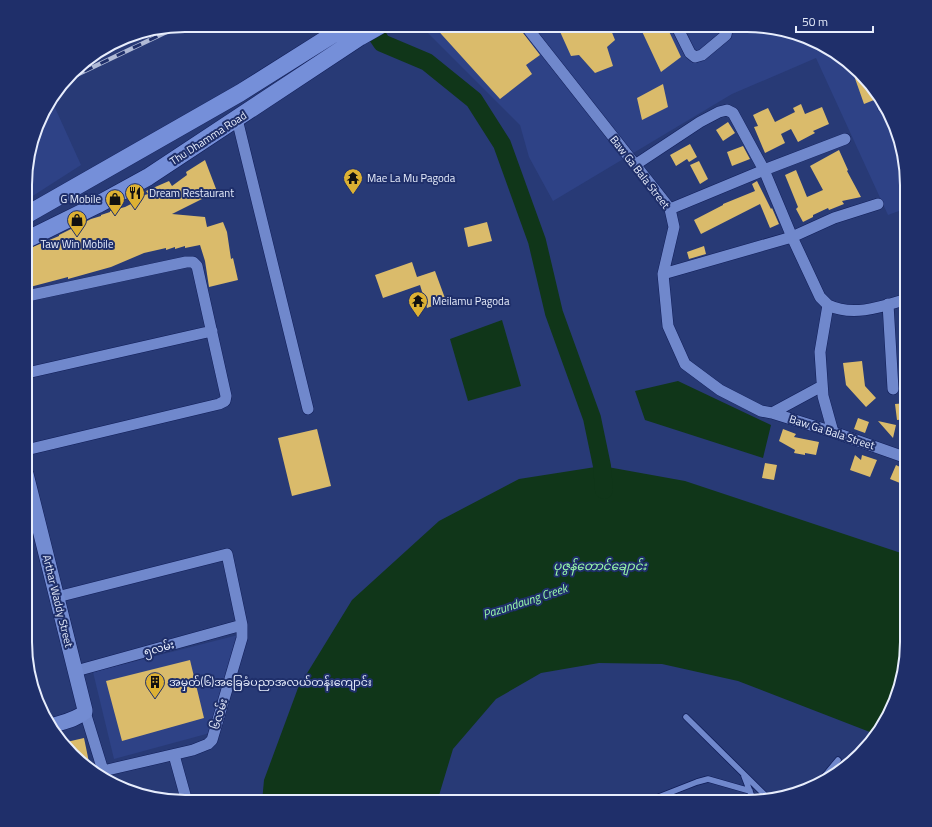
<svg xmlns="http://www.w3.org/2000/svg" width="932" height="827" font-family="'Titillium Web','Noto Sans Myanmar',sans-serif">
<rect width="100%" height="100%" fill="#283a76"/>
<!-- built -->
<path fill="#2e4286" d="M420,25H758L818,41L867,79L895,123L907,174V208L888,215L816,58L732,94L553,201L529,157L520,125Z
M51,99L81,165L28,199V154L46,105Z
M238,635L210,733L114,759L93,672Z"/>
<!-- water -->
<path fill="#103619" d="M502,320L521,386L468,401L450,339Z
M678,381L771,425L763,458L645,420L635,391Z
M602,466L685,481L907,555V643L891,713L875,734L738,681L662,664L599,663L541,673L496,699L453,749L437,802H262L264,780L298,688L352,600L439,521L519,479Z"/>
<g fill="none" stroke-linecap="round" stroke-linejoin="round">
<!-- river -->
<path stroke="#103619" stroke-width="18" d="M370,25L382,43L427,62L474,100L502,144L537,241L554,313L592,418L602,466L604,490"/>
</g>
<!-- building -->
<path fill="#dabb6b" d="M433,25H518L520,29L540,55L526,65L532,74L500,99Z
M557,25H609L615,40L607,47L613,66L595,73L579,55L571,56Z
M639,25H666L681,57L661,72Z
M851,67L867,79L879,98L864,104Z
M663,84L668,107L642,120L637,98Z
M801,104L805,114L822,107L829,124L813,131L815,133L798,142L791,129L781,134L785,143L765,153L754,127L758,126L753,115L768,108L775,122L795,112L793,108Z
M728,122L735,133L723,141L716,130Z
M690,144L697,157L689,162L687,159L676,166L670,155Z
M743,146L750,159L732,166L727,152Z
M839,150L848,170L847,171L861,197L842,201L844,204L829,210L828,208L813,215V217L803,222L796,209L798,207L785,175L796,170L807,197L823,190L810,166Z
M205,160L218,194L208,198V196L172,214L205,217L207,227L223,222L227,232L231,259L233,258L238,280L209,287L205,261L200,245L185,248V246L175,249V247L166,250V248L144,253L111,267L68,279V277L30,287V283L27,284L28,249L59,236V235L91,219L101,216V215L110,212V211L125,207L139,200L138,197L148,194L146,191L169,181L172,186L187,175L186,172Z
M699,161L708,179L700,184L690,165Z
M757,181L771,209L772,208L779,224L770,228L760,204L701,234L694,220L723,205V204L755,191L752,184Z
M487,222L492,241L468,247L464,228Z
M704,246L706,254L689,259L687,252Z
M412,262L417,277L435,271L446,301L427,308L420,285L383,298L375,275Z
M862,361L865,386L876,398L866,407L846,385L843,363Z
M907,403V419L897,420L895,404Z
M858,418L869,422L865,433L854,429Z
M878,421L896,425L893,438Z
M317,429L331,486L292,496L278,438Z
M783,429L796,434L794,437L819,442L816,455L805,453V455L794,453L795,450L779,441Z
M855,455L861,460L862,455L877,460L870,477L850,470Z
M765,463L777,465L774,480L762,478Z
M896,465L906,470L900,483L890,479Z
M190,660L204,718L122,741L106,681Z
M84,738L90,767L65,748L62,743Z"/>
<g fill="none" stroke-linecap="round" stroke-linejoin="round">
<!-- service casing -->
<g stroke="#111e59" stroke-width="7">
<path id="service" d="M686,717L769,799
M744,776L754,802
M818,784L838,760
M646,802L697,782L708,779L750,791"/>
</g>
<!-- minor casing -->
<g stroke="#111e59" stroke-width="12">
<path id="minor" d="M525,25L670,209L674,227L663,274L668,326L685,364L720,390L761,411L772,413L833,432L907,458
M676,25L690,53L695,57L702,55L726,35L727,30L725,25
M883,107H885
M237,119L308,409
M635,165L700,122L719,112L727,110L733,113L764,170L792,237L820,297L828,305L820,352L823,396L833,432
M670,209L764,170L845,139
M663,274L792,237L834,218L878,204
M888,304L893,389
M828,305C853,317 881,307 907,299
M27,373L212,331
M772,413L822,386
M26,450L219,404L225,401L226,396L197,266L193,262H186L27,296
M57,597L227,554L242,625V638L212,740L208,744L193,750L103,771
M76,671L242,625
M85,712L105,777
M174,755L187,802"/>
</g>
<!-- secondary casing -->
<g stroke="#111e59" stroke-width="16">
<path id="secondary" d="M26,474L85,710V712C75,720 63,722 51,726"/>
</g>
<!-- primary casing -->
<g stroke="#111e59" stroke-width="18">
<path id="primary" d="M28,214L240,93L348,25
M28,239L97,205L148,177L360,37L381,25"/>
</g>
<!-- service -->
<use href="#service" stroke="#7088cc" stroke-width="5.5"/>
<!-- minor -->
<use href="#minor" stroke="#7088cc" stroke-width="11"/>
<!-- secondary -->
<use href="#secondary" stroke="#738cd2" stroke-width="15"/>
<!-- primary -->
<use href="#primary" stroke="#758fd9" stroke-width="17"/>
<!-- rail casing -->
<g stroke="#b0bad6" stroke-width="4.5">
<path id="rail" d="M77,68L93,60
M68,79L179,26"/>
</g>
<!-- rail -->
<use href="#rail" stroke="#1f2f6a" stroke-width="3" stroke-dasharray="9" stroke-linecap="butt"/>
</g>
<!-- icons -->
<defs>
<g id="temple-pin" transform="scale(1)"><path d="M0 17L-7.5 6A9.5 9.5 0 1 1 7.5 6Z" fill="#ddb133" stroke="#1f2f6a"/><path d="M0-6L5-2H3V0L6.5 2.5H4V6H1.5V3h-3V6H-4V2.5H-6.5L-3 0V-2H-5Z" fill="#111"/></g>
<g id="restaurant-pin" transform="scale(1)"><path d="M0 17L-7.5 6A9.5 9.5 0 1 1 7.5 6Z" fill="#ddb133" stroke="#1f2f6a"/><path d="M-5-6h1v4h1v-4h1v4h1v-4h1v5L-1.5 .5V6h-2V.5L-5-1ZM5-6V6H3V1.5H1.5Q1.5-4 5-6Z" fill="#111"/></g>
<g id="shop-pin" transform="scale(1)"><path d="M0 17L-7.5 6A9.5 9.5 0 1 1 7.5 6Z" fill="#ddb133" stroke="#1f2f6a"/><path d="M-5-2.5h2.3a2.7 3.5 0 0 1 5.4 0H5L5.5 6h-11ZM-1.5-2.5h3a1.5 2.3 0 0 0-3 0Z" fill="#111"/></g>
<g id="building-pin" transform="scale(1)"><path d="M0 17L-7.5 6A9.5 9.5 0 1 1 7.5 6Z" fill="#ddb133" stroke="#1f2f6a"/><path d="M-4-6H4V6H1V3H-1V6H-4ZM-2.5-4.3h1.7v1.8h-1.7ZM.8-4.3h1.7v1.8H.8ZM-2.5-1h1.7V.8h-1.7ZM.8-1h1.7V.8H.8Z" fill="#111"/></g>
</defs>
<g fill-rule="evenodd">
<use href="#temple-pin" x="353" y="178"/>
<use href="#restaurant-pin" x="135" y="193"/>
<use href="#shop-pin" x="115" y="199"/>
<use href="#shop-pin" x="77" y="220"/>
<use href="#temple-pin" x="418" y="301"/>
<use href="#building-pin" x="155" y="682"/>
</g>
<g text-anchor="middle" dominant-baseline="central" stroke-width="4" stroke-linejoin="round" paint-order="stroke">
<!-- street labels -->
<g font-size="11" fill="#e7edfc" stroke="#1f2f6a">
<text transform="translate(208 138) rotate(-33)">Thu Dhamma Road</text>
<text transform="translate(640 172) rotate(52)">Baw Ga Bala Street</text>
<text transform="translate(832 432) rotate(18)">Baw Ga Bala Street</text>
<text transform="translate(58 601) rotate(76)">Arthar Waddy Street</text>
<text transform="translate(159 648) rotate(-15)">၅လမ်း</text>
<text transform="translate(219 714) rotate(-73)">၆လမ်း</text>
</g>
<!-- poi labels -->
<g font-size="11" fill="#e7edfc" stroke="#1f2f6a" text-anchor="start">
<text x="367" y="178">Mae La Mu Pagoda</text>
<text x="149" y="193">Dream Restaurant</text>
<text x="101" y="199" text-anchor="end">G Mobile</text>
<text x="77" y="244" text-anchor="middle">Taw Win Mobile</text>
<text x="432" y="301">Meilamu Pagoda</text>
<text x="169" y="682">အမှတ်(၆)အခြေခံပညာအလယ်တန်းကျောင်း</text>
</g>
<!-- water labels -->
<g font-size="12" font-style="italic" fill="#9afaaa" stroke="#1f2f6a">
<text x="600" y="565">ပုဇွန်တောင်ချောင်း</text>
<text transform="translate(525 601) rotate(-18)">Pazundaung Creek</text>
</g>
</g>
<!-- crop -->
<path d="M0 0H932V827H0ZM185 32H747A153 153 0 0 1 900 185V642A153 153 0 0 1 747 795H185A153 153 0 0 1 32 642V185A153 153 0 0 1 185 32Z" fill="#1f2f6a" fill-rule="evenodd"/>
<path fill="none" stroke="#e7edfc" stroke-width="2" d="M185 32H747A153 153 0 0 1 900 185V642A153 153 0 0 1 747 795H185A153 153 0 0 1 32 642V185A153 153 0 0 1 185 32Z"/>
<!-- scale -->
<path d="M796 26v6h77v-6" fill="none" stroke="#e7edfc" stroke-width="2"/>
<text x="802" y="26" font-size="12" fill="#e7edfc" stroke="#1f2f6a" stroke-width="3" paint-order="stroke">50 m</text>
</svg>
